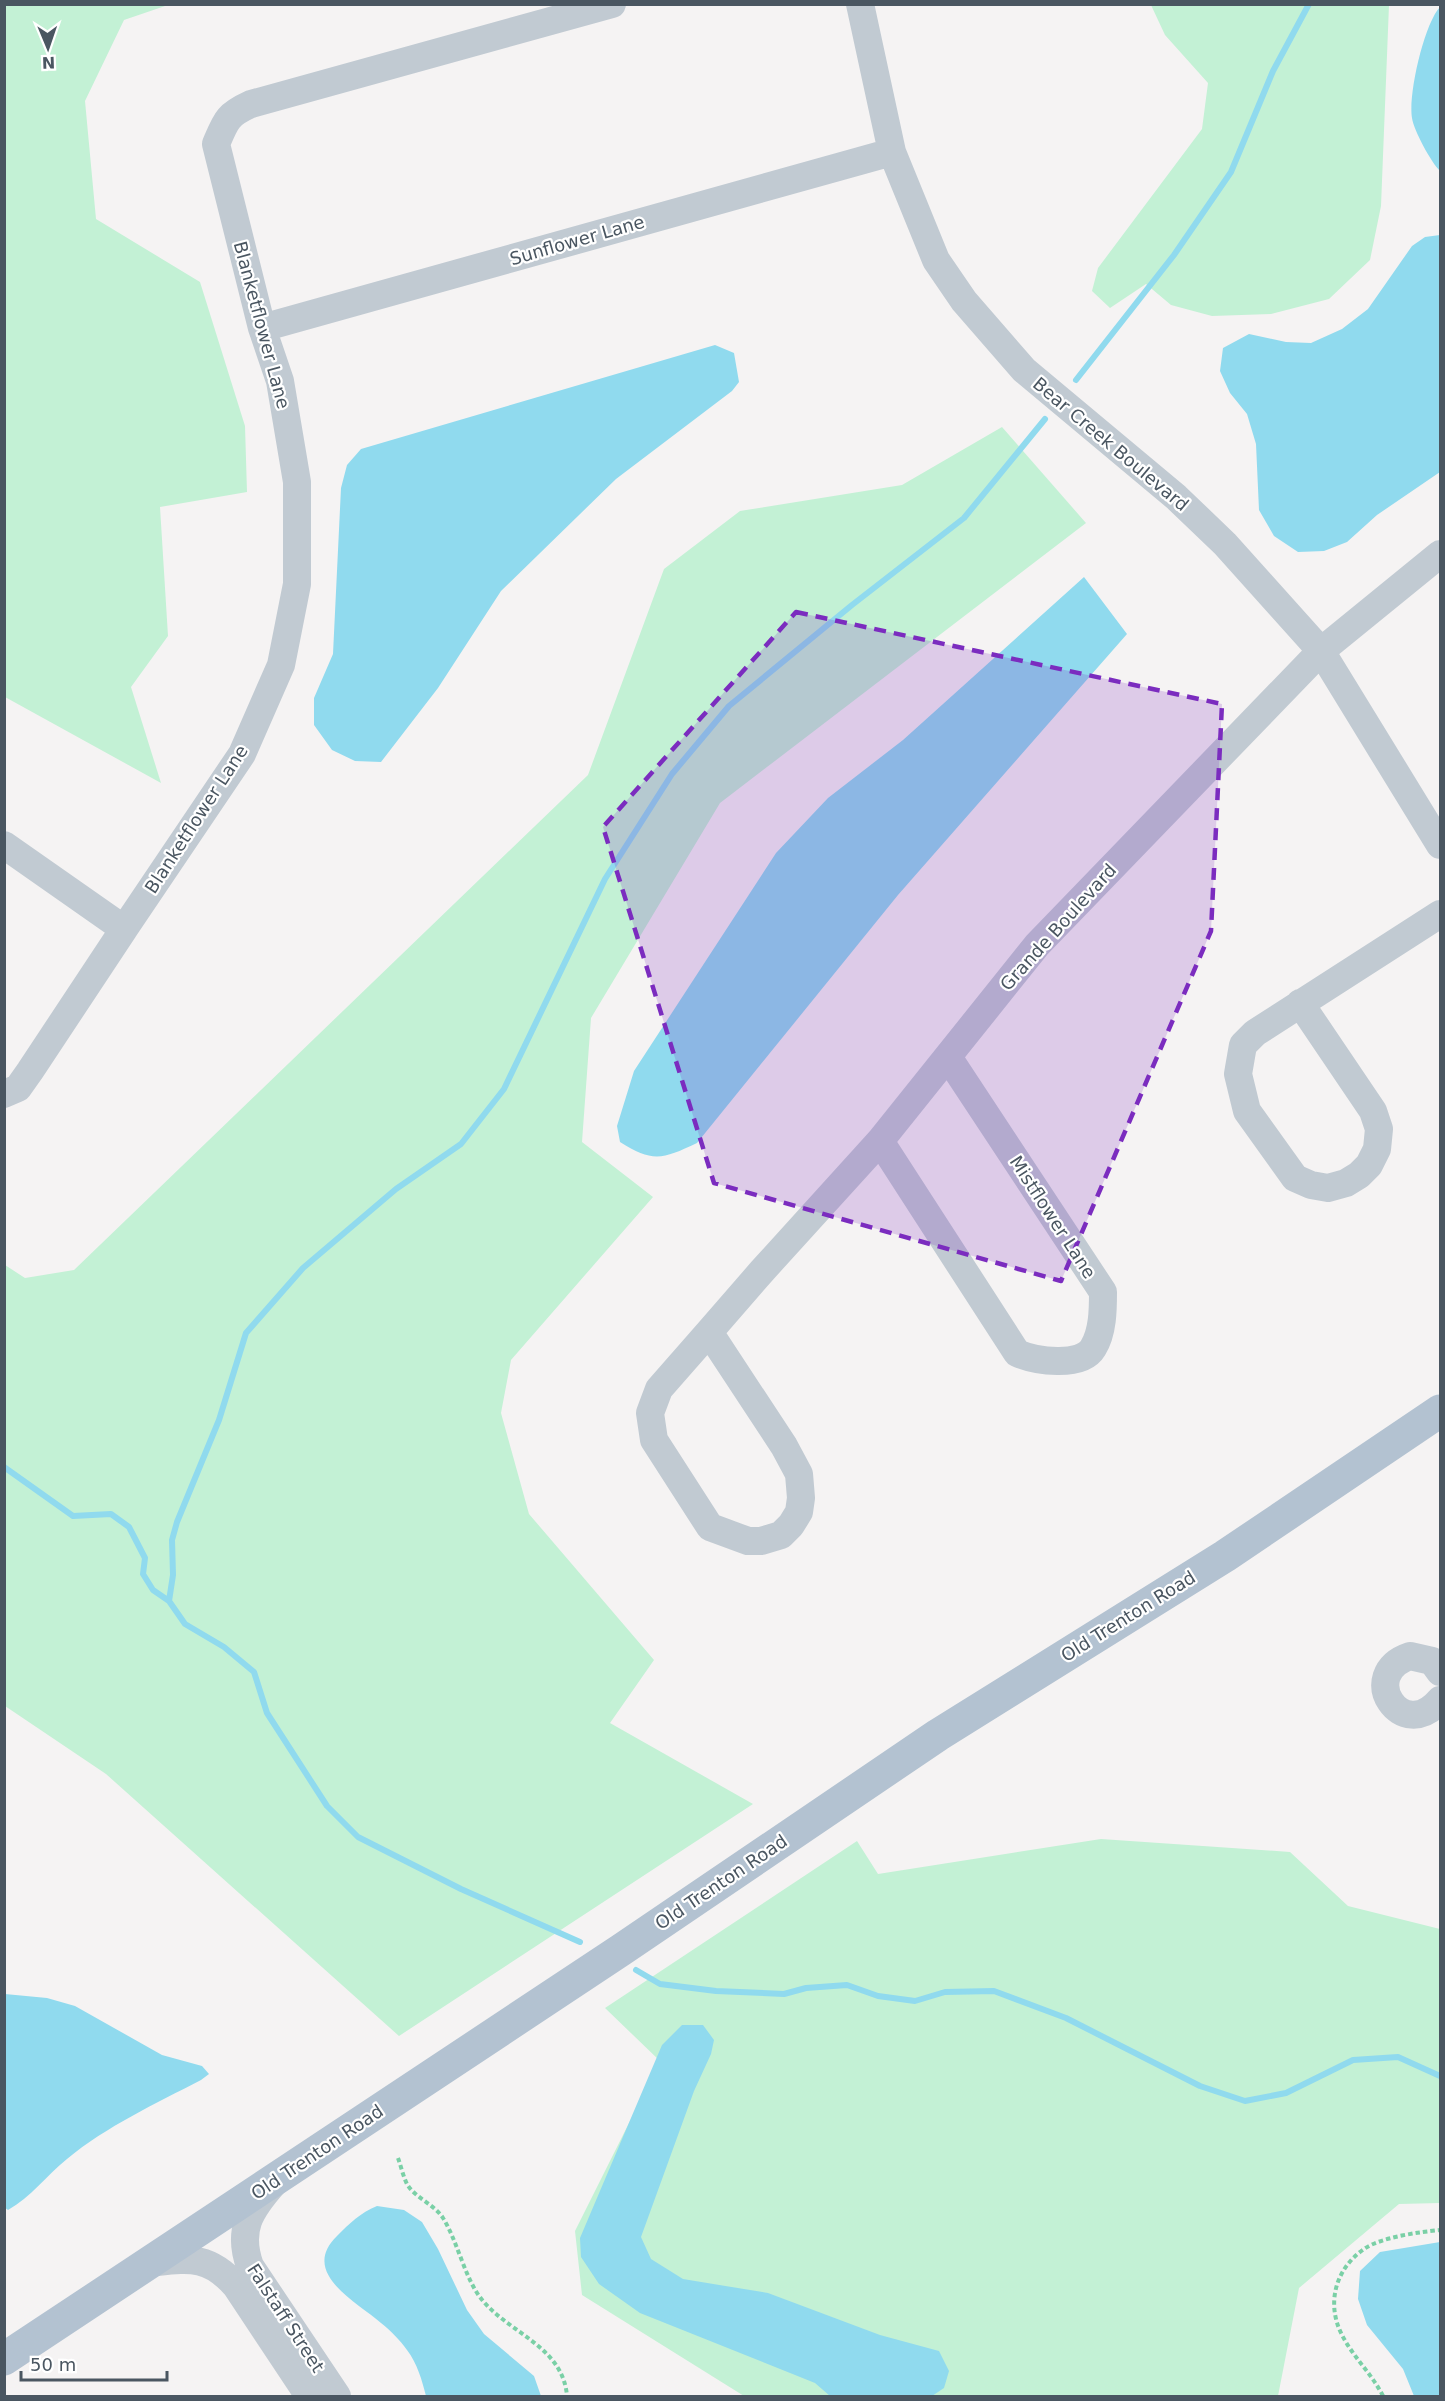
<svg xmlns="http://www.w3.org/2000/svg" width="1445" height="2401" font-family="'DejaVu Sans',sans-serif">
<rect width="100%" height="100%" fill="#f5f3f3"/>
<!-- green -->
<path fill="#c3f1d5" d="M5,4L168,5L124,20L85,101L96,219L200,282L245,426L247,492L160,507L168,636L131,687L161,783L5,697Z
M1151,5H1389L1381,206L1370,260L1329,299L1271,314L1212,316L1171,305L1146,284L1110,308L1092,291L1098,268L1202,129L1208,83L1165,35Z
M1002,427L1086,523L720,803L591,1018L582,1142L653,1197L511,1360L501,1413L529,1514L654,1660L610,1723L753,1804L399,2036L106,1774L5,1706V1265L25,1278L74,1270L588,775L664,569L740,511L902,485Z
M1101,1839L1290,1852L1348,1906L1440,1929V2203L1399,2204L1299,2288L1278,2396H744L582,2295L575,2231L660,2061L605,2008L857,1841L878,1874Z"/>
<!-- water -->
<path fill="#90daee" d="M1440,7V171C1431,162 1414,131 1412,118C1408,95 1424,24 1440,7Z
M1440,235V472L1377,515L1347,542L1324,551L1298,552L1274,536L1259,510L1256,444L1247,414L1230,393L1220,371L1223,348L1249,334L1286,342L1311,343L1342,329L1368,309L1412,246L1425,237Z
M715,345L734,353L739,382L732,391L616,479L501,591L438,688L381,762L355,761L332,750L314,725V698L333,654L341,488L347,465L361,449Z
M1084,577L1127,634L898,895L697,1143C663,1159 653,1163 620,1142L617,1126L634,1071L776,853L828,798L903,740Z
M5,1994L47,1998L75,2006L162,2055L202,2066L209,2074L201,2080C155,2104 107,2126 67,2159C46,2176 31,2197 8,2210L4,2207Z
M682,2025H703L714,2040L711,2054L694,2091L641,2237L651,2259L683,2279L768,2293L880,2335L939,2351L949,2371L944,2388L932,2396H830L815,2383L640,2313L599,2284L581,2257L580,2238L662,2045Z
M377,2206L404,2210L422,2222L438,2249L467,2310L484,2334L534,2376L541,2396H426C422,2380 417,2363 407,2350C400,2340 390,2330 381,2323C357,2302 299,2273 337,2236C350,2223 360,2213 377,2206Z
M1440,2242V2396H1414L1403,2369L1367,2325L1358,2299L1360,2271L1380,2252Z"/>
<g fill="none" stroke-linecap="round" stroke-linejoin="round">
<!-- stream -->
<path stroke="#90daee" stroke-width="6" d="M1076,380L1174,255L1231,172L1273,71L1309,4
M4,1467L73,1516L111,1514L129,1527L145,1558L143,1574L153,1590L169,1601L185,1624L224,1647L254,1672L267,1713L327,1806L358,1837L461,1889L580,1942
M169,1601L173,1575L172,1540L177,1522L219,1420L246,1333L303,1268L396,1189L461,1144L504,1089L605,879L672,774L729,706L852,605L964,518L1045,419
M636,1970L660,1984L716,1991L784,1994L806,1988L847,1985L878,1996L915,2001L945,1992L994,1991L1066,2018L1200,2086L1245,2101L1286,2093L1353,2060L1398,2057L1440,2076"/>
<!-- path -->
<path stroke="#7ad0a6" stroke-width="4" stroke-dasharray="4.5 3" stroke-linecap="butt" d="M398,2158C401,2166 403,2176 407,2184C415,2198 434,2204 443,2218C458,2242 465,2280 483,2301C511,2334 563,2347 567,2396
M1383,2396C1372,2374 1353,2357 1342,2335C1326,2304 1335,2269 1364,2249C1381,2237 1420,2232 1440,2230"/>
<!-- minor -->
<path stroke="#c1cad2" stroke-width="28" d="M860,4L892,152L936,260L964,301L1024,370L1176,497L1225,544L1321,651L1440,845
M262,328L892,152
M4,845L124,929L30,1071L18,1088L4,1094
M124,929L242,754L281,665L297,584V482L280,381L262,328L216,144C226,120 227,115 251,104L612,4
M1300,1003L1373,1111L1379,1129L1377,1149L1369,1165L1359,1175L1346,1183L1328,1188L1311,1185L1295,1178L1247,1111L1238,1074L1243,1045L1255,1033L1440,914
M880,1141L1017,1353C1035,1361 1081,1368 1093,1348C1103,1332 1103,1309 1103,1292L948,1057
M709,1332L784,1446L799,1474L801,1498L799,1512L791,1525L781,1535L761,1541H748L710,1527L654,1440L650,1413L659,1389L709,1332L762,1271L880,1141L1037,945L1321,651L1440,554
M1440,1672L1432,1661L1410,1656C1356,1674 1402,1745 1440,1700
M274,2183C250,2210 237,2230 250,2266L337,2396
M148,2263C188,2259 208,2254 236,2286L309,2396"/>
<!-- major -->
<path stroke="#b3c2d1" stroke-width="33" d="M4,2359L621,1950L938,1735L1225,1556L1440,1411"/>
</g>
<!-- marked area -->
<path fill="#7b2cbf" fill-opacity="0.2" stroke="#7b2cbf" stroke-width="4.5" stroke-dasharray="12 8" stroke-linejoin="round" d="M796,612L1222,704L1211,931L1061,1281L714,1183L603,827Z"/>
<g text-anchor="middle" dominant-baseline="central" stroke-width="4.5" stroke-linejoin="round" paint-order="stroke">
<!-- street labels -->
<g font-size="18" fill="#4a5661" stroke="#fff">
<text transform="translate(577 240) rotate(-16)">Sunflower Lane</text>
<text transform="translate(262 325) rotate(75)">Blanketflower Lane</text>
<text transform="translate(1111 444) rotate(40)">Bear Creek Boulevard</text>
<text transform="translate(196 819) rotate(-57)">Blanketflower Lane</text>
<text transform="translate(1058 927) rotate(-48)">Grande Boulevard</text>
<text transform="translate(1053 1217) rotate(57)">Mistflower Lane</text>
<text transform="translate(1128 1616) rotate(-32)">Old Trenton Road</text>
<text transform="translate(721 1882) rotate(-34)">Old Trenton Road</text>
<text transform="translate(317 2152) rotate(-34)">Old Trenton Road</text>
<text transform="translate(286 2318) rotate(57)">Falstaff Street</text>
</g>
</g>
<!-- border -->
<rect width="1445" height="2401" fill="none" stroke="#4a5661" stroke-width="12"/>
<!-- north arrow -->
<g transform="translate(48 48) rotate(178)" stroke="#ffffff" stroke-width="4.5" paint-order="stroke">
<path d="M0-4.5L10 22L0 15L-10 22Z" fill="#4a5661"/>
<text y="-9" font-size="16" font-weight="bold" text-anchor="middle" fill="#4a5661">N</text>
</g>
<!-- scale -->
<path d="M21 2371v9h146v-9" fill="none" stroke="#4a5661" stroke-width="3"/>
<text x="30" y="2371" font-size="18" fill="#4a5661" stroke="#ffffff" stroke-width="4.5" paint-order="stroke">50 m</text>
</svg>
